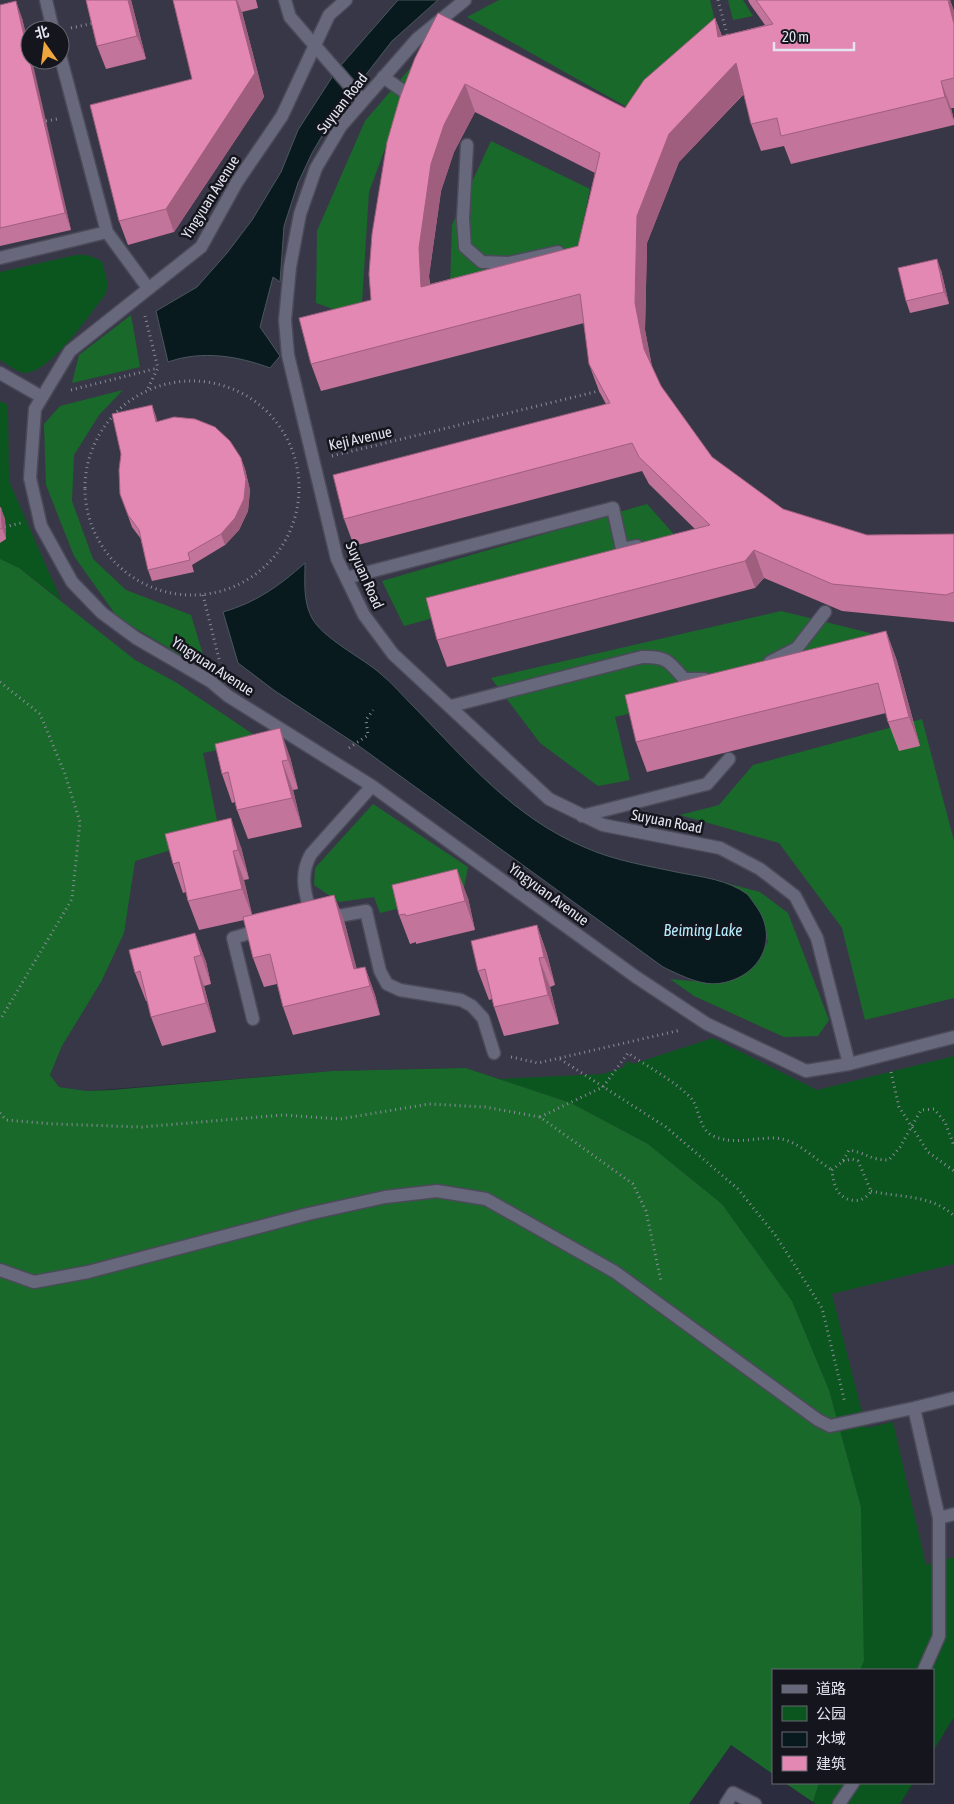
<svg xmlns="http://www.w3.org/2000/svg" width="954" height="1804" font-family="'Asap Condensed','Noto Sans SC',sans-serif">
<rect width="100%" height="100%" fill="#2b2c3d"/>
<!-- education -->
<path fill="#383747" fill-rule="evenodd" d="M0,0H954V1717L933,1751V1670H860L864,1660L861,1507L829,1390L792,1301L722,1204L648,1144L571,1103L466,1068L332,1071L87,1091L59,1087L50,1075L62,1046L101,982L0,583ZM30,30H60V60H30Z"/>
<!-- green -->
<path fill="#0b551e" d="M76,255H87L102,261L108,285L105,295C89,315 50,374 24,373C17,372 7,364 0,360V272Z
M0,401L8,405L9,481L61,600L19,568L0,559Z
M713,1038L817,1090L954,1056V1264L832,1294L866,1428L893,1422L926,1565L954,1557V1717L933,1751V1670H860L864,1660L861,1507L829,1390L792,1301L722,1204L648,1144L571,1103L499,1079L603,1074L622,1068L628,1061L633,1064Z
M819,1783H913L900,1804H816L813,1802Z"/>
<!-- forest -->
<path fill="#196a2a" d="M499,0H710L717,30L625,106L467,17Z
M728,0H743L753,16L733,20Z
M418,59L369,192L361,319L316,303L317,231L365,121Z
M491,141L590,189L574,265L450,288L452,225Z
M131,315L140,367L72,383L79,355Z
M123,390L99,415L74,455L72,501L93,559L126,590L191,615L208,671L118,618L74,556L46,485L44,424L60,406Z
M647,504L686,548L404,626L382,581Z
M0,559L19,568L135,660L177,683L263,741L203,753L220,835L135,861L124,933L101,982L62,1046L50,1075L59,1087L87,1091L112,1090L332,1071L466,1068L571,1103L648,1144L722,1204L792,1301L829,1390L861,1507L864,1661L860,1670H773V1774L731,1745L689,1804H0Z
M781,611L870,633L875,656L615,717L630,780L598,786L540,743L491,678Z
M922,719L954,841V998L865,1020L842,928L779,843L680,815L719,805L753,765Z
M373,804L468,867L463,893L380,913L374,897L339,902L314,885L315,868Z
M718,881L760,892L788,913L829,1020L818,1036L784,1037L694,996L670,979C701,981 735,991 758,962C762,956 765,948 768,941L747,894Z
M785,1783H819L813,1802Z"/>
<!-- water -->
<path fill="#091a1f" stroke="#4a575d" d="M398,0H438L392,41L333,117L312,153L298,183L284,226L280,282L273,277L260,327L280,356L270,368C238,356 202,350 168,362L156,311L197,287L227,253L252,220L281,172L298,130L336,71Z
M305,563C305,580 303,600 311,616C320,637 363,658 381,674C393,684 403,696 414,707C467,761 513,817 584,847C615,861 649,866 681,873C703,877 728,880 747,894C750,897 753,902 756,906C780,939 760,976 722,983C702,987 680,975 663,967L359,746L275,691L238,663L223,612C257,602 279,586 305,563Z"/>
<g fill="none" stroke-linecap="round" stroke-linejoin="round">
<!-- service casing -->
<g stroke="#4a4a59" stroke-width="15">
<path id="service" d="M285,0L290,17L363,101
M465,0L417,39L341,126L316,168L300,214L290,267L285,320L288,355L337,559L364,615L393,654L549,799L603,825L720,848L760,869L795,896L817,938L849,1064
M383,77L412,97
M467,145L463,219L465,247L482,262L509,263L558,252
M0,258L107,232
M0,373L42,397
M346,578L613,508L622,549L637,546
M770,662L797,648L825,612
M451,706L642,657C666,656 669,661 684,679H705
M582,816L707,784L729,759
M366,911L380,971L387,984L400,990L461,1000L472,1006L483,1018L494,1053
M253,1019L233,938L263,929
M0,1270L34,1282L88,1272L308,1214L385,1197L437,1191L486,1199L615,1272L818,1420L830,1426L914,1408
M954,1398L914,1408L939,1518L954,1514
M924,1670L939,1636V1518
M726,1804L733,1793L755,1804
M839,1804L853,1783"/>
</g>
<!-- minor casing -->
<g stroke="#4a4a59" stroke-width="15">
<path id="minor" d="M46,0L53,30
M346,0L329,15L282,116L237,182L201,247L70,351L35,409L30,478L41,526L72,582L102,613L136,638L210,681L228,696L372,786L636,977L707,1024L777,1057L806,1071L849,1064L954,1037
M60,55L107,232L148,288
M366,911L322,919L311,915C305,893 299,875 311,854L372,786"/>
</g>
<!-- path -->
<path stroke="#8a8b99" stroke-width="3" stroke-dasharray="1 4" stroke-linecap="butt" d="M718,0L728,38
M71,28L94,23
M46,121L57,119
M145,316L158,368L147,390
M85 488a107 107 0 1 1 214 0a107 107 0 1 1-214 0Z
M71,390L158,368
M332,456L603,390
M0,528L21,523
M203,595L220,663
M0,682L40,714L65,774L80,822L72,899L0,1020
M349,748L368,735L366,720L373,710
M511,1057L538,1063L681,1030
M560,1059L666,1127L738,1189L776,1236L822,1308L845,1403
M891,1072L899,1107L928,1152L954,1171
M0,1113L6,1120L54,1124L142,1127L283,1115L340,1119L429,1104L485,1107L540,1117L633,1184L646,1211L661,1281
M540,1117L603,1087L628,1053C648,1067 673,1080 690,1097C700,1107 698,1129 713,1136C734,1145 752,1138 773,1138C796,1138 814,1159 832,1170
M843,1161L852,1159L858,1161L871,1191C865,1202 850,1204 840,1194C834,1187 833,1179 832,1170L843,1161L849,1150C867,1153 869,1160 889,1160L900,1147L921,1110L934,1109L945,1122L954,1146
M871,1191C900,1198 931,1194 954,1216"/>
<!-- service -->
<use href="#service" stroke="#67687c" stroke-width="12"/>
<!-- minor -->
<use href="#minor" stroke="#67687c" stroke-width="12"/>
</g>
<!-- wall -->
<path fill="#c3749a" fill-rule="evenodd" d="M86,0H131L146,59L106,69L97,46Z
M173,0H256L258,8L242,12L264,97L174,232L128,245L119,221L192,79Z
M748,0H950L954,11V108H951L954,120V125L791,164L784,146L761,151L751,124L744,94L679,162L647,243L645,330L652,367L661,386L712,457L783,509L867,535L954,534V622L842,611L764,578L755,588L447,667L437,640L695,529L649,484L642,471L354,546L344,519L606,404L599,391L589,364L584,323L321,391L311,364L371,300L415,58L625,108L715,18L722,36L765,25L750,4ZM475,112L595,173L578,246L430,284L429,276L441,191L454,152Z
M0,5L22,18L30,52V60L71,230L0,246Z
M941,270L949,304L910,313L906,301Z
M152,405L157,422L241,458L245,469L250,490L248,511L239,530L225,545L192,565L194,572L152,581L148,570L141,539L132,527L120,494Z
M0,507L5,519L6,539L0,543Z
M886,631L897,661L920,746L899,751L888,722L886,713L647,772L636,742Z
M290,757L298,789L293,790L302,827L248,839L237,810L235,802L232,803L222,774Z
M241,847L249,879L244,880L252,915L334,895L345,924L356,969L365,967L375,995L380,1015L293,1035L283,1007L277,984L264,987L253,958L244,920L199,930L188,901L186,892L183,893L173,864Z
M468,898L475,930L416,944V942L410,944L399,915Z
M537,925L547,954L555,985L550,987L559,1024L504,1036L494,1007L492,999L489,1000L478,971Z
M195,933L206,962L211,984L204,986L216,1032L162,1046L151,1017L148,1001H146L135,973Z"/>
<!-- shaded-wall -->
<path fill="#9f5e7d" d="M128,0H131L146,59L137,36Z
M236,0H237L242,12L264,97L174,232L166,209Z
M948,0H950L954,11V24Z
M16,1L22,18L30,52V60H32L71,230L65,213Z
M715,18L725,45L718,37Z
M736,63L746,91L679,162L647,243L645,330L654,377L644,349L635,303L637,216L669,134Z
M941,81L951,108L954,122L945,97Z
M465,84L475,112L454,152L441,191L429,276L431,314L421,287L419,248L431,164L444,125Z
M937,259L941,270L949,304L944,292Z
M152,405L156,416L160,433L156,422Z
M241,458L245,469L250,490L248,511L239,530L225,545L221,534Z
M1,508L5,519L6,539L2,528Z
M754,550L764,578L755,588L745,561Z
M886,631L897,661L920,746L909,717Z
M280,728L290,757L298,789L288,760Z
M282,761L293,790L302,827L292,798Z
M231,818L241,847L249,879L238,850Z
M233,851L244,880L253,918L242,889Z
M457,869L468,898L475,930L465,901Z
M334,895L345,924L362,988L354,969Z
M537,925L547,954L555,985L544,957Z
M195,933L206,962L211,984L201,955Z
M194,957L204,986L216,1032L206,1003Z
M539,958L550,987L559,1024L548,995Z
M365,967L375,995L380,1015L370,986Z"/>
<!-- building -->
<path fill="#e387b3" stroke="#9f5e7d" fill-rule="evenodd" d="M86,0H128L137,36L97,46Z
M173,0H236L255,73L166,209L119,221L90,105L192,79Z
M756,0H948L954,24V78L941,81L945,97L781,136L777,118L751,124L736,63L669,134L637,216L635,303L644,349L661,386L712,457L783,509L867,535L954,534V592L946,595L832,584L754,550L745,561L437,640L426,598L710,525L639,457L632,443L344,519L333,475L610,403L589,364L580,294L311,364L299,318L371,300L369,274L372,234L387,142L400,97L415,58L438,13L625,108L644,80L715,18L718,37L773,24ZM465,84L600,153L578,246L421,287L419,248L431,164L444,125Z
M16,1L65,213L0,228V5Z
M937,259L944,292L906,301L898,268Z
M152,405L156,422L174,417L195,419L215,427L230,441L241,458L246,479L244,499L235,518L221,534L188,553L190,560L148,570L139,530L128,515L120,494L119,470L121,454L112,414Z
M0,507L1,508L2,528L0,529Z
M886,631L909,717L888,722L878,683L636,742L625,695Z
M280,728L288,760L282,761L292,798L237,810L228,772L222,774L215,744Z
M231,818L238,850L233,851L242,889L188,901L179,862L173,864L165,834Z
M457,869L465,901L406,916L405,914L399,915L392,885Z
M334,895L354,969L365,967L370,986L283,1007L270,954L253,958L243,917Z
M537,925L544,957L539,958L548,995L494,1007L485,969L478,971L471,941Z
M195,933L201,955L194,957L206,1003L151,1017L140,971L135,973L129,950Z"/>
<g text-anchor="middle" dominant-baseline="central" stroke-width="5" stroke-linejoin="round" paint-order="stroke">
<!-- street labels -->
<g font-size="15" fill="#e3e4ef" stroke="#15151d">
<text transform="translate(342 103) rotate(-52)">Suyuan Road</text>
<text transform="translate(210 197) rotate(-58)">Yingyuan Avenue</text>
<text transform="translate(360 438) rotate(-13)">Keji Avenue</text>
<text transform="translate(365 575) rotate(66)">Suyuan Road</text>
<text transform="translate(213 666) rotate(33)">Yingyuan Avenue</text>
<text transform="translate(667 821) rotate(11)">Suyuan Road</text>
<text transform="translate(549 894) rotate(36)">Yingyuan Avenue</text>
</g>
<!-- water labels -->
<g font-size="16" font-style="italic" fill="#b4edfd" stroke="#15151d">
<text x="703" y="930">Beiming Lake</text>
</g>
</g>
<!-- legend -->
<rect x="772" y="1669" width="162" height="115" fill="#15151d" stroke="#676871"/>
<rect x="782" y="1685" width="25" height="8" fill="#67687c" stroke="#676871"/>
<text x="816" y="1694" font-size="15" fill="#e3e4ef">道路</text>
<rect x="782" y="1706" width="25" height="15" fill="#0b551e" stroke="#676871"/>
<text x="816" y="1719" font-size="15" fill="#e3e4ef">公园</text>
<rect x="782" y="1732" width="25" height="15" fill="#091a1f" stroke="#676871"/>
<text x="816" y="1744" font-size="15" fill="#e3e4ef">水域</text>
<rect x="782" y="1756" width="25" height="15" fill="#e387b3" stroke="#676871"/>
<text x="816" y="1769" font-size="15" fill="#e3e4ef">建筑</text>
<!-- north arrow -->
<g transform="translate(45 45) rotate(346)"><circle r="24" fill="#15151d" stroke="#676871"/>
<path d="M0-4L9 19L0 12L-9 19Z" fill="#efa73d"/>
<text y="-8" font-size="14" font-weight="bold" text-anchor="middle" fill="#e3e4ef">北</text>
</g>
<!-- scale -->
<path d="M774 42v8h80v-8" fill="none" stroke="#e3e4ef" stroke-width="2.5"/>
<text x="782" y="42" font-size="15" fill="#e3e4ef" stroke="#15151d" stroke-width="4" paint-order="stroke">20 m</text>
</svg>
